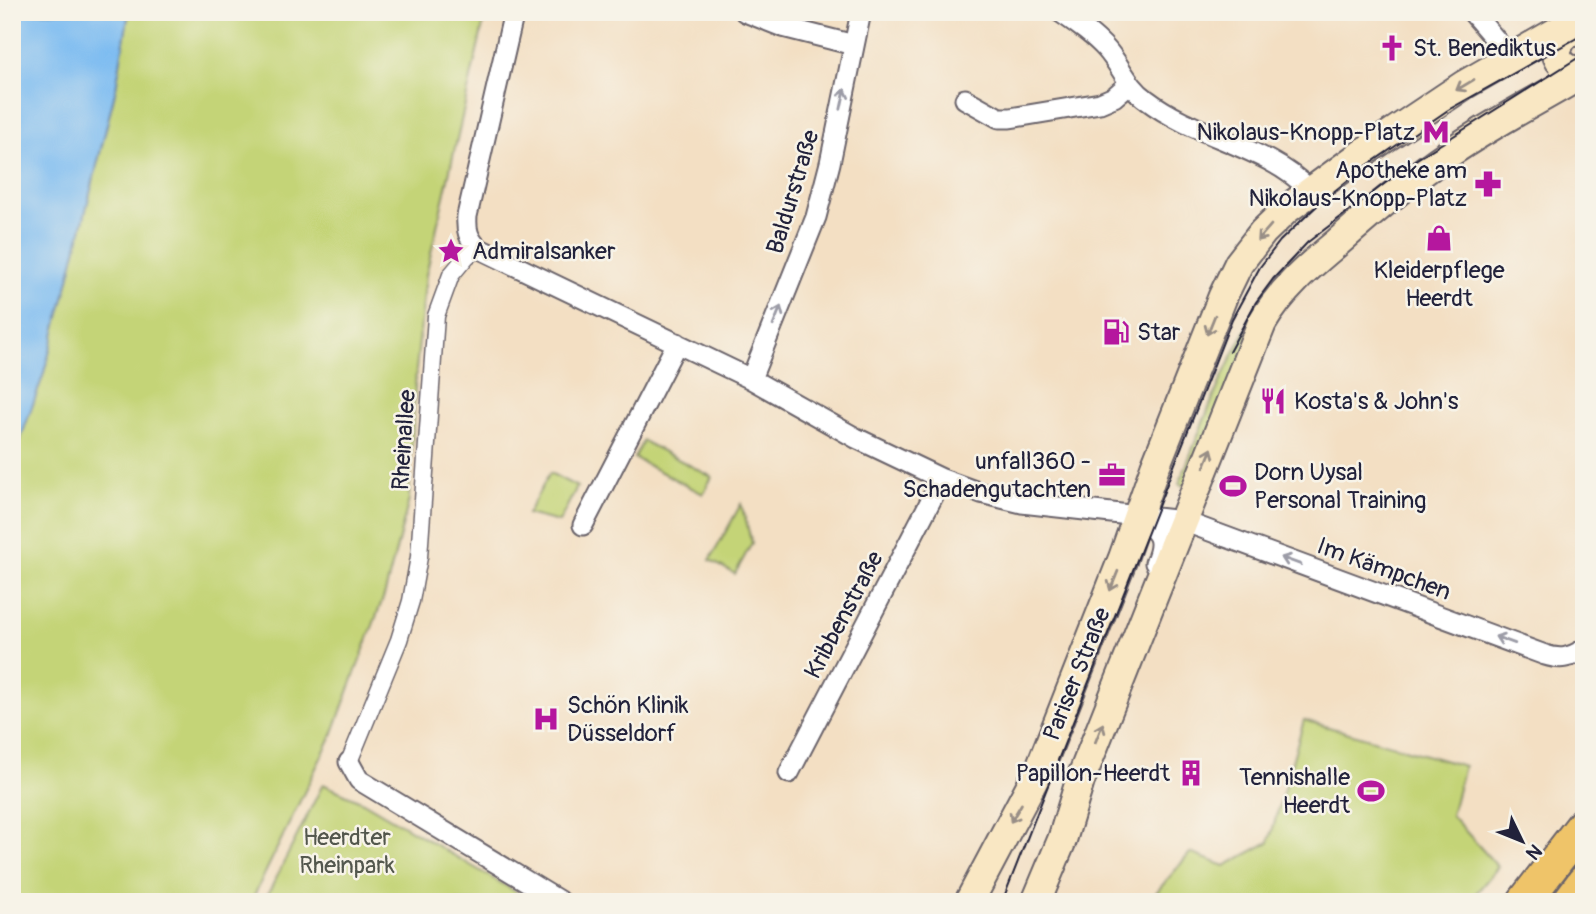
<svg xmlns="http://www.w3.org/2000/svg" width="1596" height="914" font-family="Pangolin,sans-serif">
<rect width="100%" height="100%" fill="#f7f3e8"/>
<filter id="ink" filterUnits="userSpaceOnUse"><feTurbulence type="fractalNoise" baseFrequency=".0143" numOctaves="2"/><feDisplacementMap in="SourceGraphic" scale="14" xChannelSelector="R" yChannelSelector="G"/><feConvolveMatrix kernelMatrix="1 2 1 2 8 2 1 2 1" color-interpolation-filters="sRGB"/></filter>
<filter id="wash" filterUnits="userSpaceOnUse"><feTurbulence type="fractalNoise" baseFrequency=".00686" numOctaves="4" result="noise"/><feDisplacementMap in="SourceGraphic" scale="28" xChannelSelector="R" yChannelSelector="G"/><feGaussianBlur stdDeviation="1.57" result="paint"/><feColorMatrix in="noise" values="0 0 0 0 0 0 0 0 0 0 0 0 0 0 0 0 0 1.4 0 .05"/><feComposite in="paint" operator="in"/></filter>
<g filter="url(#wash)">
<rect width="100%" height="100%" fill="#f3dfc3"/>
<!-- green -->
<path fill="#c4d477" stroke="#737b59" stroke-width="2" d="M129,12H486L426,275L416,370L409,500L385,593L332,735L251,902H12V463L43,376L66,291L116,88Z
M1305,251L1309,255L1188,488L1179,484C1211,402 1241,315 1305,251Z
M643,441L712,477L703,494L634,458Z
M550,473L577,487L559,522L527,514Z
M741,504L752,543L735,574L710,560Z
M1304,720L1464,766L1451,815L1498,867L1469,902H1148L1190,853L1225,866L1269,842Z
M323,784L363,802L533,902H264Z"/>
<!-- water -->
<path fill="#7dbcf1" stroke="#506f96" stroke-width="2" d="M12,12H129L116,88L66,291L43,376L12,463Z"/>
</g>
<g filter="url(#ink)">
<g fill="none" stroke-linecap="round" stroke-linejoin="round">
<!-- pedestrian casing -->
<g stroke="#6b646b" stroke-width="19">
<path id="pedestrian" d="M349,762L399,640L411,601L419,557L436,316L451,275L467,256L478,248"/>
</g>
<!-- minor casing -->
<g stroke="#6b646b" stroke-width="23">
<path id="minor" d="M514,12L467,216C466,230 468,238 478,248L751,379L856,438L942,479L981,493L1022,503L1183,521L1545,655C1561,660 1570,658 1584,649
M745,12L783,27L854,45
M1060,12C1076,23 1094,35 1107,50C1121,66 1128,87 1147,100C1197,138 1267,146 1311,191
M1472,12L1496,40L1508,59
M965,99L999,118H1010L1100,103L1114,97L1129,84
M751,379L816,217L830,163L861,12
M1137,517C1159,531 1166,538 1155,563
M583,525L677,343
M349,762L359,780L561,902
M789,773L942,479"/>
</g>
<!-- secondary casing -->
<g stroke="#6b646b" stroke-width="32">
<path id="secondary" d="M1578,27L1562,38L1556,51C1559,66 1569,71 1584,71
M969,902L1040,768L1123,558L1155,467L1223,296L1239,263L1263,232L1287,209L1370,148L1464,85L1584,16
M1036,902L1062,840L1080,781L1262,323C1281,290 1309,266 1338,242C1374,210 1411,179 1451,152C1493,123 1539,100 1584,73"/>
</g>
<!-- trunk casing -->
<g stroke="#6b646b" stroke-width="37">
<path id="trunk" d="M1524,902L1584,824
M1569,902L1584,882"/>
</g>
<!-- pedestrian -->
<use href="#pedestrian" stroke="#fff" stroke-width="16"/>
<!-- minor -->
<use href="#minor" stroke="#fff" stroke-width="19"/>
<!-- secondary -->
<use href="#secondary" stroke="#f9e7c3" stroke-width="28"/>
<!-- trunk -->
<use href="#trunk" stroke="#efc469" stroke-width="33"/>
<!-- tram -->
<path stroke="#22223b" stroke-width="2" d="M1229,352L1256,302L1273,279L1308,242L1417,159L1584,54
M1002,902L1232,319L1260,267L1280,241L1322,201L1362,169L1448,110L1584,34"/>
</g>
<!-- one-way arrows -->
<defs><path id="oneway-shaft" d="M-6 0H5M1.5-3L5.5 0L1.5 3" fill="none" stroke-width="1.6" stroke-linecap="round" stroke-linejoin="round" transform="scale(1.75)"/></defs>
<g stroke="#988e86">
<use href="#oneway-shaft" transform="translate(1465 85) rotate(149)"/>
<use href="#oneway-shaft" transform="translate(1264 233) rotate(131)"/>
<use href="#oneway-shaft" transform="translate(1211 325) rotate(112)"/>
<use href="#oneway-shaft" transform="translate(1208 458) rotate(-68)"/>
<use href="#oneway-shaft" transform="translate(1114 581) rotate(112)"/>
<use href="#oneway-shaft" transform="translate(1099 733) rotate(-68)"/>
<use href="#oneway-shaft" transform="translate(1016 813) rotate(121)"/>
</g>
<g stroke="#9c9ca7">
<use href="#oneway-shaft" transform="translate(843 99) rotate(-78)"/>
<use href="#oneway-shaft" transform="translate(777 316) rotate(-68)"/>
<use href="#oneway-shaft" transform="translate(1291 561) rotate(-160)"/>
<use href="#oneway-shaft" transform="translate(1505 640) rotate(-160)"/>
</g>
</g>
<!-- icons -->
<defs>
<g id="church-bare" transform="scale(2.1)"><path d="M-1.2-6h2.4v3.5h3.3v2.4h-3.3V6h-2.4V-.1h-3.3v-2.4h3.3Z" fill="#b5179e" stroke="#f7f3e8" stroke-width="2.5" paint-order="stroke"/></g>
<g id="metro-bare" transform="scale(2.1)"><path d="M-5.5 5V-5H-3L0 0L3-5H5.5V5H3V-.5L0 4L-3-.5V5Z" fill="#b5179e" stroke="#f7f3e8" stroke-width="2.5" paint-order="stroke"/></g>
<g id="pharmacy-bare" transform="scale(2.1)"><path d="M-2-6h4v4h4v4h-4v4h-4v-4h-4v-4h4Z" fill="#b5179e" stroke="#f7f3e8" stroke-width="2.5" paint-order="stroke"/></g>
<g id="shop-bare" transform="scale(2.1)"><path d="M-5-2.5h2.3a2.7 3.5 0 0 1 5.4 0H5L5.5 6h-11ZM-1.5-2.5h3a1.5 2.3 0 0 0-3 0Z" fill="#b5179e" stroke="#f7f3e8" stroke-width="2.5" paint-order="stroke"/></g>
<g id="sight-bare" transform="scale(2.1)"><path d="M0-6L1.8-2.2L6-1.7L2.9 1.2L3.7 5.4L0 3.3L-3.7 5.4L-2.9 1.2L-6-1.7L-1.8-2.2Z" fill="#b5179e" stroke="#f7f3e8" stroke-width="2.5" paint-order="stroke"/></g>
<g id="fuel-bare" transform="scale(2.1)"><path d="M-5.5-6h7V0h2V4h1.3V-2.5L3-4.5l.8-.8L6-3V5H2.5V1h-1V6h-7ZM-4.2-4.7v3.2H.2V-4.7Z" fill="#b5179e" stroke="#f7f3e8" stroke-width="2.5" paint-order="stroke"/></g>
<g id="restaurant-bare" transform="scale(2.1)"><path d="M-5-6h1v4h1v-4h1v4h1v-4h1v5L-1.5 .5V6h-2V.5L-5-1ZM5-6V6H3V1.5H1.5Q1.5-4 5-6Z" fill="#b5179e" stroke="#f7f3e8" stroke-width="2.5" paint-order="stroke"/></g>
<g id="office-bare" transform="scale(2.1)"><path d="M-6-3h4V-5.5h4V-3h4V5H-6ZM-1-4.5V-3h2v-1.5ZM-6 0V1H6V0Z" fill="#b5179e" stroke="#f7f3e8" stroke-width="2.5" paint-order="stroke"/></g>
<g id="stadium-bare" transform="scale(2.1)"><path d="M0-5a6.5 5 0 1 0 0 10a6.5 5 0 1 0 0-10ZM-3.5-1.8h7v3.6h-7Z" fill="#b5179e" stroke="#f7f3e8" stroke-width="2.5" paint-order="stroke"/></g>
<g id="hospital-bare" transform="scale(2.1)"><path d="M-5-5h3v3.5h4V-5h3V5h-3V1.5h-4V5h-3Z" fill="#b5179e" stroke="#f7f3e8" stroke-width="2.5" paint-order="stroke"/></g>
<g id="building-bare" transform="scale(2.1)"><path d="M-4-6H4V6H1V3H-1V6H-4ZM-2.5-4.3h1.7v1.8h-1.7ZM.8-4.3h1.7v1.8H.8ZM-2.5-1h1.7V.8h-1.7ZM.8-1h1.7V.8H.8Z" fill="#b5179e" stroke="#f7f3e8" stroke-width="2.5" paint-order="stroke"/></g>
</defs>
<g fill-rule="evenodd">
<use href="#church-bare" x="1392" y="48"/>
<use href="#metro-bare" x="1436" y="132"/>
<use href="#pharmacy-bare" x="1488" y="184"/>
<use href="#shop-bare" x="1439" y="238"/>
<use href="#sight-bare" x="451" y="251"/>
<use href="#fuel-bare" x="1116" y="332"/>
<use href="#restaurant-bare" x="1273" y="401"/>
<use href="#office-bare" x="1112" y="475"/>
<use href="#stadium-bare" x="1233" y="486"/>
<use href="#hospital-bare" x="546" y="719"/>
<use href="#building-bare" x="1191" y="773"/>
<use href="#stadium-bare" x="1371" y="791"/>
</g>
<g text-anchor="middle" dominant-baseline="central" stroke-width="5" stroke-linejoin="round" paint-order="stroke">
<!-- poi labels -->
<g font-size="24" fill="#22223b" stroke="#f7f3e8" text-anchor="start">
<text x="1413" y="48">St. Benediktus</text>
<text x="1415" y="132" text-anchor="end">Nikolaus-Knopp-Platz</text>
<text x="1467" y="170" text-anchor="end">Apotheke am<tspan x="1467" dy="28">Nikolaus-Knopp-Platz</tspan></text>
<text x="472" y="251">Admiralsanker</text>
<text x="1439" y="270" text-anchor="middle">Kleiderpflege<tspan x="1439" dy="28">Heerdt</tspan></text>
<text x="1137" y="332">Star</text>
<text x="1294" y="401">Kosta's &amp; John's</text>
<text x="1091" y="461" text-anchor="end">unfall360 -<tspan x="1091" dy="28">Schadengutachten</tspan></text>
<text x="1254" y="472">Dorn Uysal<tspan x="1254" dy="28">Personal Training</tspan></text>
<text x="567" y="705">Schön Klinik<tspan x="567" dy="28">Düsseldorf</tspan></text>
<text x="1170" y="773" text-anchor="end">Papillon-Heerdt</text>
<text x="1350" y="777" text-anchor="end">Tennishalle<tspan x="1350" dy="28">Heerdt</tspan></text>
</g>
<!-- street labels -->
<g font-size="24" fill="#22223b" stroke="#f7f3e8">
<text transform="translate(793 192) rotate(-73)">Baldurstraße</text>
<text transform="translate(404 440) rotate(-86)">Rheinallee</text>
<text transform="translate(1384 569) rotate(20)">Im Kämpchen</text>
<text transform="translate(844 615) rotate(-62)">Kribbenstraße</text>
<text transform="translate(1077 674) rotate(-68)">Pariser Straße</text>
</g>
<!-- park labels -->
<g font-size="24" fill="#53574d" stroke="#f7f3e8">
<text x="347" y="837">Heerdter<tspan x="347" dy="28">Rheinpark</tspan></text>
</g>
</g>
<!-- margin -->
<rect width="1596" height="914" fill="none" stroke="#f7f3e8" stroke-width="42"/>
<!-- north arrow -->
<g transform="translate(1522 841) rotate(133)" stroke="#f7f3e8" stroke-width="5" paint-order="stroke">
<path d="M0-5L12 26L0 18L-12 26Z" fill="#22223b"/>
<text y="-10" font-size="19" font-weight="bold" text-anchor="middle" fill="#22223b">N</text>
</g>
</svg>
